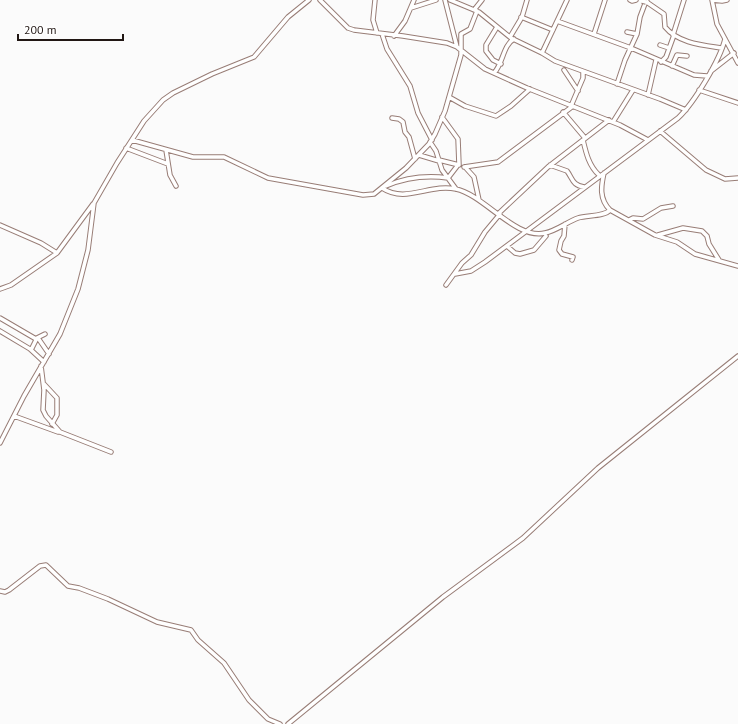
<svg xmlns="http://www.w3.org/2000/svg" width="738" height="724" font-family="'PT Sans',sans-serif">
<rect width="100%" height="100%" fill="#fbfbfb"/>
<g fill="none" stroke-linecap="round" stroke-linejoin="round">
<!-- minor casing -->
<g stroke="#987d76" stroke-width="5.5">
<path id="minor" d="M320,0L348,28L354,30L403,36L447,43L457,47L485,69L527,88L620,125L648,140
M375,0L373,20L377,33
M445,0L457,47
M450,0L479,12L511,38L542,53L555,61L660,99L686,110
M630,0L632,1L636,0
M646,0L648,3L664,14L665,27C678,43 702,45 722,48
M712,0L717,24L738,63
M712,0L722,1L727,0
M411,8L436,0
M474,10L482,0
M521,17L553,30
M557,21L631,48L694,75L707,76
M497,27L486,45V51L493,60L501,64
M627,32L637,34
M382,34L387,49L410,86L418,113L432,140
M594,34L605,0
M673,35L684,0
M394,36L405,21L414,0
M510,37L522,17L527,0
M660,45L669,48
M542,53L567,0
M661,62L666,57L674,35
M672,66L677,55L687,56
M564,70L578,91
M711,71L734,53
M494,73C503,64 503,45 514,39
M617,84L625,60L637,34L640,17L646,1
M699,90L738,103
M648,95L656,60
M449,97L465,106L496,116L511,106L530,89
M571,106L583,78V72
M563,112L585,138
M442,117L458,139L459,165
M392,118L399,119L403,122L405,132L409,137L415,159
M613,122L633,90
M660,131L706,170L725,179L738,178
M132,140L193,157H224L268,178L363,195L374,194L406,168L429,144L435,134L445,111L461,55V34L470,29L477,11
M583,140C586,153 589,166 599,175
M430,142L436,151L442,170L456,189
M126,148L168,164
M166,150L170,175L176,186
M419,155L439,161
M439,160L459,165
M550,165L567,171C573,179 572,185 584,187
M464,167L498,162L573,106
M465,167L474,177L479,200
M604,173C601,186 599,199 610,210L655,235L677,242L695,254L738,266
M386,186C407,177 426,175 448,178L458,165
M382,188C406,204 430,183 456,189C484,195 516,240 545,233C556,231 567,222 578,218C587,215 604,217 610,210
M498,214L548,167L609,120
M629,220L633,218L643,219L661,208L673,206
M565,224L564,236L561,241L559,250L562,254L573,257L572,260
M0,225L41,243L57,253
M658,235L683,228L702,231L707,236L709,244L719,260
M508,247L515,253L520,254L534,250L546,236
M455,274L471,271L485,262L678,118C694,103 720,60 725,39
M446,285L462,263L471,255L485,232L500,214
M0,289L11,285L57,253L93,204
M0,318L36,339
M0,331L30,349L44,362
M38,338L49,354
M31,350L37,338L45,334
M41,366L44,390L43,410L46,416L60,432L111,452
M44,384L57,398V415L52,424
M14,416L58,432
M0,443L24,396L60,334L78,289L88,250L94,203L117,163L144,121L163,100L173,93L212,74L254,57L288,17L309,0
M0,591L5,592L9,590L40,566L46,565L68,586L79,588L108,599L157,622L191,630L198,640L224,663L249,700L268,719L280,724
M288,724L443,597L523,538L598,468L738,356"/>
</g>
<!-- minor -->
<use href="#minor" stroke="#fff" stroke-width="3.5"/>
<!-- minor-bridge casing -->
<g stroke="#987d76" stroke-width="5.5" stroke-linecap="butt">
<path id="minor-bridge" d="M642,1L646,2"/>
</g>
<!-- minor-bridge -->
<use href="#minor-bridge" stroke="#fff" stroke-width="3.5"/>
</g>
<!-- scale -->
<path d="M18 34v6h105v-6" fill="none" stroke="#211714" stroke-width="2"/>
<text x="24" y="34" font-size="12" fill="#211714" stroke="#ffffff" stroke-width="3" paint-order="stroke">200 m</text>
</svg>
